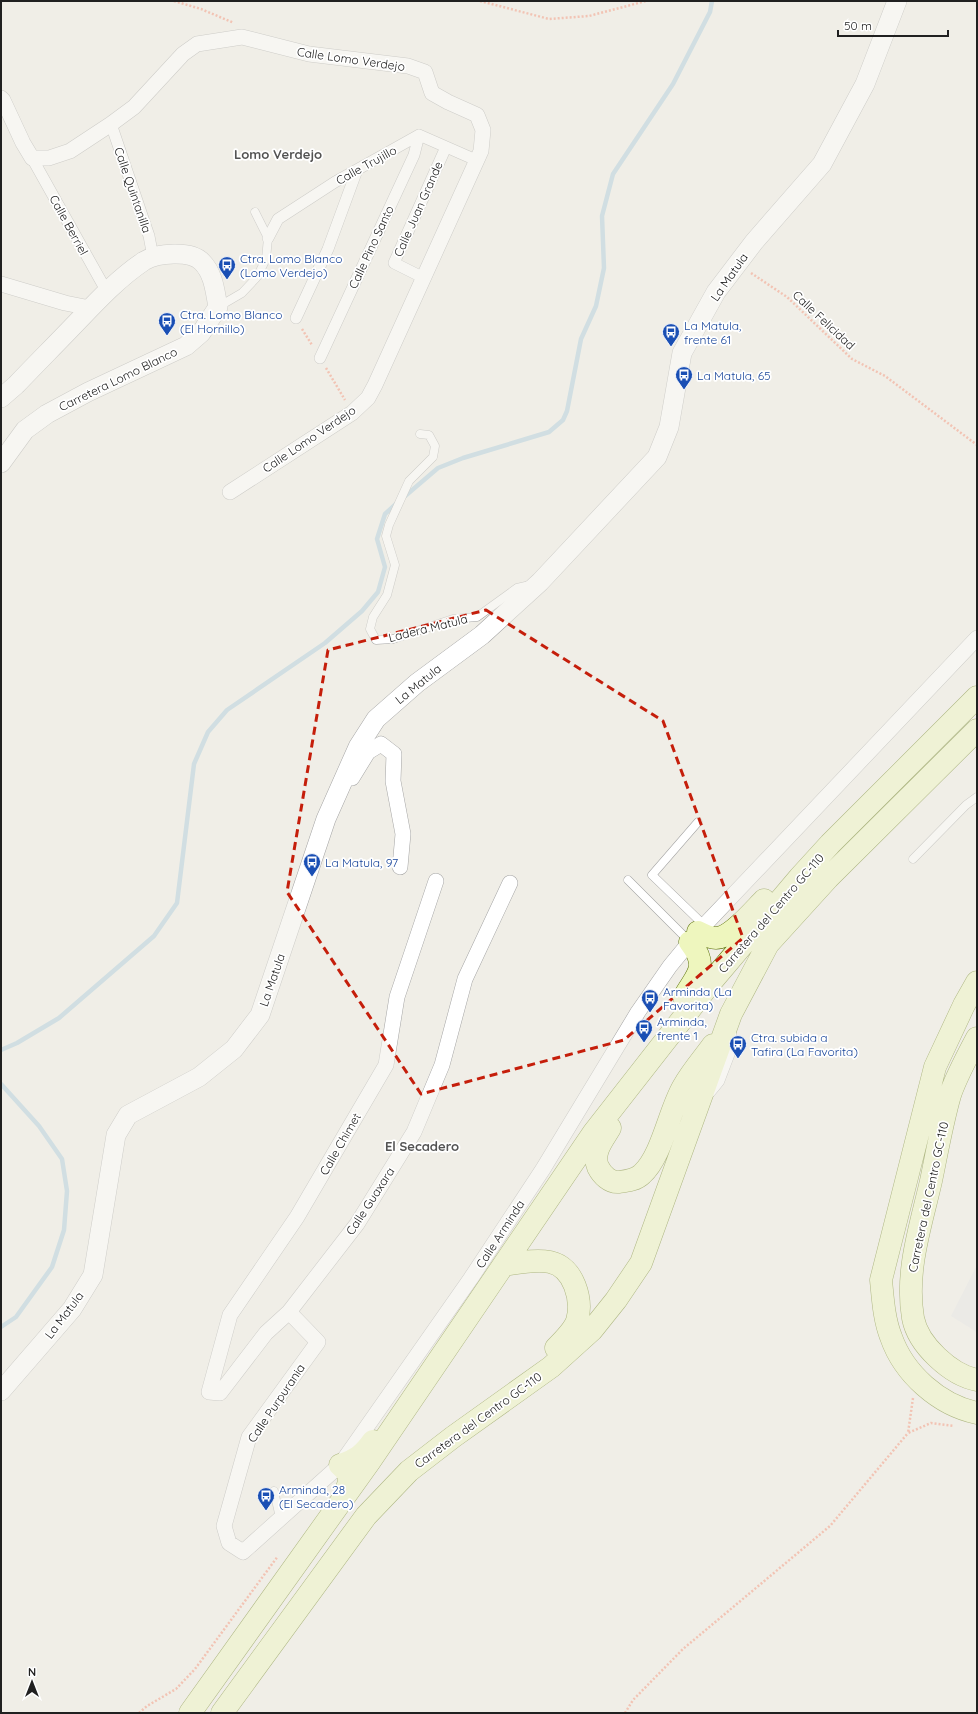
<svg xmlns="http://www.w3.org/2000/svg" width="978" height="1714" font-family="Quicksand,sans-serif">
<rect width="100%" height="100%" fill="#f0eee7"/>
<!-- parking -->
<path fill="#e4e4e4" d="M977,1265V1335L975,1331L951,1316Z"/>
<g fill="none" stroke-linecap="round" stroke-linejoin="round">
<!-- stream -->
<path stroke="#aacbdb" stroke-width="4.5" d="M404,497L438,468L463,458L549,432L563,420L567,411L581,339L596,306L604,268L602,216L613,174L673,84L710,12L712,1
M1,1050L17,1043L59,1018L154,936L177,903L194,764L208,732L227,710L325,643L362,611L378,592L385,567L377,539L385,514L397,503
M1,1084L39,1126L62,1159L67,1191L64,1230L52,1267L16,1317L1,1327"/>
<!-- service casing -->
<g stroke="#a4a4a4" stroke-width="9">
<path id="service" d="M218,307L242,293L257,277L266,259L268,238L255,212
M420,434L429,435L435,446L433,457L409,481L389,525L386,536L395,565L387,595L373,617L370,629L376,640L393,639L453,619L477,617L517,588L530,585
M698,822L652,875L705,926
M913,859L966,805L977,797
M628,880L690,942
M711,1093L720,1082L733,1048L732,1032
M274,1491L280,1518"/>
</g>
<!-- pedestrian casing -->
<g stroke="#a4a4a4" stroke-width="12">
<path id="pedestrian" d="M111,124L149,236L153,257
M32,158L107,292
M268,238L278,219L335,182L419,135L476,160
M424,278L394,263L446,147
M296,318L328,249L357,170
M320,358L414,155L419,135"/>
</g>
<!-- minor casing -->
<g stroke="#a4a4a4" stroke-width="16">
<path id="minor" d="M1,98L3,100L23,143L32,158H49L70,151L111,124L134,107L183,54L197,44L242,37L309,54L408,66L425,72L432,93L448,102L477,115L483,130L481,151L375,385L368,398L352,413L230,492
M1,284L65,303L90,308
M352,778L368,752L381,744L394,754L393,781L403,834L400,867
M436,881L397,997L386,1065L297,1217L230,1315L209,1392L220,1393L266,1333L289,1312L357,1224L414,1132L442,1065L465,979L510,883
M289,1312L318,1342L249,1437L224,1526L229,1543L243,1552L340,1465L471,1278L543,1169L638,1012L670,966L698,932L977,638"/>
</g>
<!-- tertiary casing -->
<g stroke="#a4a4a4" stroke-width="20">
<path id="tertiary" d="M1,398L16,385C37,363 58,342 79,320C99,299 120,277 144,261C157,253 191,250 202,262C214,274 215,292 218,307L201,333L186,346L88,392L47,414L25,430L1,463
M1,1391L72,1309L93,1275L116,1135L128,1115L199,1077L234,1049L260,1015L326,819L358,747L376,719L417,683L482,635L540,582L657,457L669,427L682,353L716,292L754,242L822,164L865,84L897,1"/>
</g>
<!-- secondary casing -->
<g stroke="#5d730b" stroke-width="23">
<path id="secondary" d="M698,932C704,935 710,938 716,938C731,938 754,910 764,900
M977,982L964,1005L935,1067L881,1280C883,1300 884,1319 891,1337C904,1374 939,1405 977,1413
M684,997C696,975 710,968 690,942
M977,1038C968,1055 956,1077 950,1095C942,1123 937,1152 931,1181C921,1225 905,1271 913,1318C918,1345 951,1375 977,1380
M610,1128C603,1140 592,1152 598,1167C602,1175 610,1183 619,1182C627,1181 636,1180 642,1174C662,1156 669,1111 683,1087C692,1071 703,1059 713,1045
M504,1265C518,1263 535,1259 550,1262C574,1267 583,1300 577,1321C574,1330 563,1341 556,1348
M343,1498C349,1482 354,1478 340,1465C356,1460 363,1455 373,1441
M190,1713L370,1461L594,1132L712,981L799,878L830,844L977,697
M222,1713L366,1516L409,1471L453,1437L551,1367L592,1330L616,1300L641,1263L731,1014L768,944L828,878L977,730"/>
</g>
<!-- path -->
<path stroke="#f38f75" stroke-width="2.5" stroke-dasharray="2 2" stroke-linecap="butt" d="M174,1L201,9L234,23
M480,1L549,19L589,16L646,1
M751,273L787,297L852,359L885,376L977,445
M302,329L312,345
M326,368L345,400
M913,1398L908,1433L931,1423L954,1426
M139,1713L147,1706L176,1689L195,1669L278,1556
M625,1713L633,1700L683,1649L830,1526L908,1433"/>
<!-- service -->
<use href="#service" stroke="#fff" stroke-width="8"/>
<!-- pedestrian -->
<use href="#pedestrian" stroke="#fff" stroke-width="11"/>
<!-- minor -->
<use href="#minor" stroke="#fff" stroke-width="15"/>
<!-- tertiary -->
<use href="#tertiary" stroke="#fff" stroke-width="19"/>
<!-- secondary -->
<use href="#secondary" stroke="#eef6be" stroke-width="22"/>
</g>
<!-- marked area -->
<path d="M0 0H978V1714H0ZM486,610L663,721L743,938L624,1040L421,1094L287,892L328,650Z" fill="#f0eee7" fill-opacity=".55" fill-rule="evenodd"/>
<path fill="none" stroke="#c51e0b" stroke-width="3" stroke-dasharray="8 5" stroke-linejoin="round" d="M486,610L663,721L743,938L624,1040L421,1094L287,892L328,650Z"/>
<!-- icons -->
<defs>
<g id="bus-pin" transform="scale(0.9)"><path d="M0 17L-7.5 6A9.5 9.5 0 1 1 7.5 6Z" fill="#1a4fb4" stroke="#fff"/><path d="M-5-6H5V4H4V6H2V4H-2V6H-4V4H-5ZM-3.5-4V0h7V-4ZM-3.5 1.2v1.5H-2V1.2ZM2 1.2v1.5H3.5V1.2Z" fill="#fff"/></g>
</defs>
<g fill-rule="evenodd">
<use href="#bus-pin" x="227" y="265"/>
<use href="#bus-pin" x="167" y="321"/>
<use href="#bus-pin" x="671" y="332"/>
<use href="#bus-pin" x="684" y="375"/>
<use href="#bus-pin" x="312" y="862"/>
<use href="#bus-pin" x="650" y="998"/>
<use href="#bus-pin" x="644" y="1028"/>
<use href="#bus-pin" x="738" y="1044"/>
<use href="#bus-pin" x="266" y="1496"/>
</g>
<g text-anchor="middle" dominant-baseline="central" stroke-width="3.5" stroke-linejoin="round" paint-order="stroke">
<!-- street labels -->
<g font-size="12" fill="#202020" stroke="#fff">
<text transform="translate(351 59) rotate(8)">Calle Lomo Verdejo</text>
<text transform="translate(366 165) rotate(-29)">Calle Trujillo</text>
<text transform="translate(133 190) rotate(71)">Calle Quintanilla</text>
<text transform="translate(418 209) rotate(-66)">Calle Juan Grande</text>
<text transform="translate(69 225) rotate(61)">Calle Berriel</text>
<text transform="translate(371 247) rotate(-65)">Calle Pino Santo</text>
<text transform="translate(729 277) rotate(-55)">La Matula</text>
<text transform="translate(824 320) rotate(43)">Calle Felicidad</text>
<text transform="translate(118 379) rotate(-26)">Carretera Lomo Blanco</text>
<text transform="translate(309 439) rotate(-34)">Calle Lomo Verdejo</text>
<text transform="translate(428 628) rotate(-14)">Ladera Matula</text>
<text transform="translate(418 684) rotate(-39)">La Matula</text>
<text transform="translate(771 913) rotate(-49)">Carretera del Centro GC-110</text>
<text transform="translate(272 980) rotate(-71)">La Matula</text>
<text transform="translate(340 1144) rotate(-60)">Calle Chimet</text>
<text transform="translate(928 1197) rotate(-78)">Carretera del Centro GC-110</text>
<text transform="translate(370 1201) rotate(-57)">Calle Guaxara</text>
<text transform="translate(500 1234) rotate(-57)">Calle Arminda</text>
<text transform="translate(64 1315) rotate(-53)">La Matula</text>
<text transform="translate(276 1403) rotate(-56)">Calle Purpurania</text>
<text transform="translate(478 1420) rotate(-36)">Carretera del Centro GC-110</text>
</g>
<!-- transit labels -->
<g font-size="12" fill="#164399" stroke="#fff" text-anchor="start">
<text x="240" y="258">Ctra. Lomo Blanco<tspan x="240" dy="14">(Lomo Verdejo)</tspan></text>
<text x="180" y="314">Ctra. Lomo Blanco<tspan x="180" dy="14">(El Hornillo)</tspan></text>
<text x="684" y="325">La Matula,<tspan x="684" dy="14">frente 61</tspan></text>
<text x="697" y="375">La Matula, 65</text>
<text x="325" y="862">La Matula, 97</text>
<text x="663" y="991">Arminda (La<tspan x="663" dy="14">Favorita)</tspan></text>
<text x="657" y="1021">Arminda,<tspan x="657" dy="14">frente 1</tspan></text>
<text x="751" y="1037">Ctra. subida a<tspan x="751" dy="14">Tafira (La Favorita)</tspan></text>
<text x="279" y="1489">Arminda, 28<tspan x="279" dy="14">(El Secadero)</tspan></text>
</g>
<!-- neighbourhood labels -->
<g font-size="13" font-weight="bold" fill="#535353" stroke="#fff">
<text x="278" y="154">Lomo Verdejo</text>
<text x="422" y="1146">El Secadero</text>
</g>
</g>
<!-- border -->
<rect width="978" height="1714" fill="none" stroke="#202020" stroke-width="4"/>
<!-- north arrow -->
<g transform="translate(32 1682)" stroke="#ffffff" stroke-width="3" paint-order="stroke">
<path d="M0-3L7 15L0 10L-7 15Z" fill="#202020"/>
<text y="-6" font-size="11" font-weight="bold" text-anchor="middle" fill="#202020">N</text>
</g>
<!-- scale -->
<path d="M838 30v6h110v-6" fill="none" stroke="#202020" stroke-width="2"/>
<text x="844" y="30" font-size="12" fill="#202020" stroke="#ffffff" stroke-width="3" paint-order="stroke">50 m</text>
</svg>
